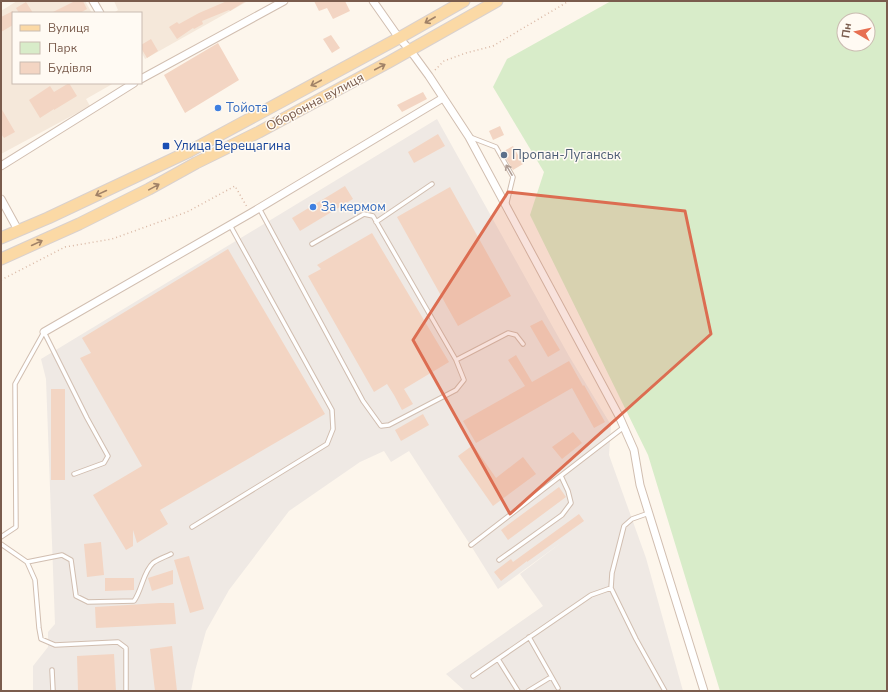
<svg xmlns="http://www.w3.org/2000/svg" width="888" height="692" font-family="'Nunito Sans',sans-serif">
<rect width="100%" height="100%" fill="#fdf6ec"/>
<!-- residential -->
<path fill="#f5e8da" d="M17,1H85L92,13H13V83H114L86,99L90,106L1,154V11Z
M114,1H248L145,59L141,51V13H114L118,10Z"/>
<!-- industrial -->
<path fill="#efe9e4" d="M437,119L569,356L611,425L609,455L646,558L683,691H465L446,674L543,606L520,574L562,542L498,589L473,549L409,451L391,462L384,451L360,462L289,511L229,590L206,631L195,671L191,691H33V666L48,647V632L55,624L46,379L41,359Z"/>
<!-- green -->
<path fill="#d8ecc9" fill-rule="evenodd" d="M611,1H887V691H720L648,455L530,215L544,172L493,87L507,59ZM844,20H868V44H844Z"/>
<!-- building -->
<path fill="#f3d5c3" d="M75,1H83L87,9L80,13H51Z
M227,1H246L230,11L229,10L202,21L203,24L194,29L193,28L177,39L169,27L177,22L179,24L199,13Z
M314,1H345L350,11L333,19L327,8L319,11Z
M26,2L33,13H19L16,8Z
M13,11V25L1,32V17Z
M331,35L340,48L332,53L323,39Z
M151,39L158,51L147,58L141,48V45Z
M218,43L239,80L185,113L164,75Z
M69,83L77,96L54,110V109L40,118L29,100L50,86L54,92Z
M423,92L427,99L402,112L397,105Z
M1,108L15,132L4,138L1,134Z
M500,126L504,135L493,140L489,131Z
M438,134L445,146L414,163L408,152Z
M513,146L523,164L513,170L502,152Z
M345,186L353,199L300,231L292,218Z
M450,187L511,296L458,326L397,217Z
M372,233L449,362L404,389L413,404L402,410L394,395L387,384L374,392L308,276L321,269L317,265Z
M228,249L325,414L160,510L168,524L137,543L133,530V546L126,550L93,495L142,466L80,358L91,353L82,338Z
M542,320L560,350L548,357L530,326Z
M516,355L532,382L569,361L583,386L584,385L605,422L594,428L572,388L476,443L463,421L525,386L508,360Z
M51,389H65V480H51Z
M423,414L429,425L401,441L395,430Z
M573,432L582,443L562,459L552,447Z
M473,445L496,478L523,457L536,474L493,506L458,456Z
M559,487L566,497L508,540L501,530Z
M579,514L584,521L527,562V561L501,581L494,572L511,559L513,562Z
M101,542L104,575L87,577L84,544Z
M189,556L204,609L190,613L174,560Z
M173,570V584L152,591L148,578Z
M105,578H134V590L105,591Z
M160,603H174L176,624L96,628L95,607Z
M172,646L177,691H155L150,649Z
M114,654L116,691H78L77,656Z"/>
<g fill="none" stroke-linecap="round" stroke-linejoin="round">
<!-- service casing -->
<g stroke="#d1beb0" stroke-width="5.5">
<path id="service" d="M470,137L496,147L513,177L506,206
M259,208L363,401L381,426L389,425L456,390L464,380L456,360L373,216L364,214L312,244
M376,222L432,184
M44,332L87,418L108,456L104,463L74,474
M456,360L508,333L516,335L523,344
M649,513L632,519L624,526L612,573L611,588L636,639L665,691
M192,527L327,444L333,429L332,410L230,225
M1,537L16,527L15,384L44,332
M1,544L27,562L35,580L39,628L41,639L55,645L118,642L126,648V691
M471,545L624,427
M499,560L562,515L571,503L568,491L561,476
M27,562L62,555L71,560L76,596L88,602L134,601C142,590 143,572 153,563C158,559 165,557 171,554
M529,637L558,688
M498,659L518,691
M52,670L53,691
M473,676L591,595L611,588
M528,691L551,677"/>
</g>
<!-- minor casing -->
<g stroke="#d1beb0" stroke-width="9">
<path id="minor" d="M93,1L100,13
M373,1L399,38L410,50L429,76L469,137L619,416L634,450L640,485L704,691
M141,79L284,1
M1,166L134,83
M1,199L18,230
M44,332L251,213L443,98"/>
</g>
<!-- primary casing -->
<g stroke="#dad1cd" stroke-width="13">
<path id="primary" d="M1,238L48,218L190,151L399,38L464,1
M1,259L79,224L149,189L196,163L259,132L389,62L497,1"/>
</g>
<!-- path -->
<path stroke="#d9b8a5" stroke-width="1.5" stroke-dasharray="1 3" stroke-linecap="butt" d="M435,70L444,61L466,53L493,46L569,1
M1,280L65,247L112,239L187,212L235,186L247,207"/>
<!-- service -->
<use href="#service" stroke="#fff" stroke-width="3.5"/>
<!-- minor -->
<use href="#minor" stroke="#fff" stroke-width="7"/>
<!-- primary -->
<use href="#primary" stroke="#fbd9a5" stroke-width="11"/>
</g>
<!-- one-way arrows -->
<defs><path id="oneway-shaft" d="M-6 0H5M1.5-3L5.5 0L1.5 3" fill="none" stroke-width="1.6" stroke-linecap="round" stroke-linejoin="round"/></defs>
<g stroke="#a18267">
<use href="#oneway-shaft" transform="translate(430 20) rotate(150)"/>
<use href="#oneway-shaft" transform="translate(380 67) rotate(-28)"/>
<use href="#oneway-shaft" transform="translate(316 83) rotate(152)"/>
<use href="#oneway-shaft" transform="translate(154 187) rotate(-29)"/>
<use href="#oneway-shaft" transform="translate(101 193) rotate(155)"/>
<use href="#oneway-shaft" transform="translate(37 243) rotate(-25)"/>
</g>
<use stroke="#af9d94" href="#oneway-shaft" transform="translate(509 170) rotate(-120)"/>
<!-- marked area -->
<path fill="#dc6d51" fill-opacity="0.2" stroke="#dc6d51" stroke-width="3" stroke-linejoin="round" d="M508,192L685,211L711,334L510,514L413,340Z"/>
<!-- markers -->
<g fill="#3f7fe0" stroke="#fffaf3" stroke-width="1.5">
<circle cx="218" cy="108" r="4"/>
<circle cx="313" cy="207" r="4"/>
</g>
<rect fill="#1a4fb4" stroke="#fffaf3" stroke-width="1.5" x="162" y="142" width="8" height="8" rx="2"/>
<circle fill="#5c6f8a" stroke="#fffaf3" stroke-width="1.5" cx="504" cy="155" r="4"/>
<g text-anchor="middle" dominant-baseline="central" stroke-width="3" stroke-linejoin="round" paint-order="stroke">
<!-- street labels -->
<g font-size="13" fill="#7a5c4d" stroke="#fffaf3">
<text transform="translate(315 102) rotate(-28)">Оборонна вулиця</text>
</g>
<!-- shop labels -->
<g font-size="13" fill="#366cbe" stroke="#fffaf3" text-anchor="start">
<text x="226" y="108">Тойота</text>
<text x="321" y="207">За кермом</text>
</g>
<!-- transit labels -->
<g font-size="13" fill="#164399" stroke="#fffaf3" text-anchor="start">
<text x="174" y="146">Улица Верещагина</text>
</g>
<!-- service labels -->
<g font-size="13" fill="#4e5e75" stroke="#fffaf3" text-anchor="start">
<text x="512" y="155">Пропан-Луганськ</text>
</g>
</g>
<!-- border -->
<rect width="888" height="692" fill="none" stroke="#7a5c4d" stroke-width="4"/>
<!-- legend -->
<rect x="12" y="12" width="130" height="72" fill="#fffaf3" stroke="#cabbb1"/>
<rect x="20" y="25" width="20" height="6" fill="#fbd9a5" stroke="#cabbb1"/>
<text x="48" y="32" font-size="12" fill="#7a5c4d">Вулиця</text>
<rect x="20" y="42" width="20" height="12" fill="#d8ecc9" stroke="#cabbb1"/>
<text x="48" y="52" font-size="12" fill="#7a5c4d">Парк</text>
<rect x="20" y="62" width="20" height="12" fill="#f3d5c3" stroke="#cabbb1"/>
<text x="48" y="72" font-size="12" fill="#7a5c4d">Будівля</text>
<!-- north arrow -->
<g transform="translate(856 32) rotate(279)"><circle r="19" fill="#fffaf3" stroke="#cabbb1"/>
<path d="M0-3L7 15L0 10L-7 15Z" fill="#e76f51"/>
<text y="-6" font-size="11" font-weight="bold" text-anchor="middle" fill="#7a5c4d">Пн</text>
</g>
</svg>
